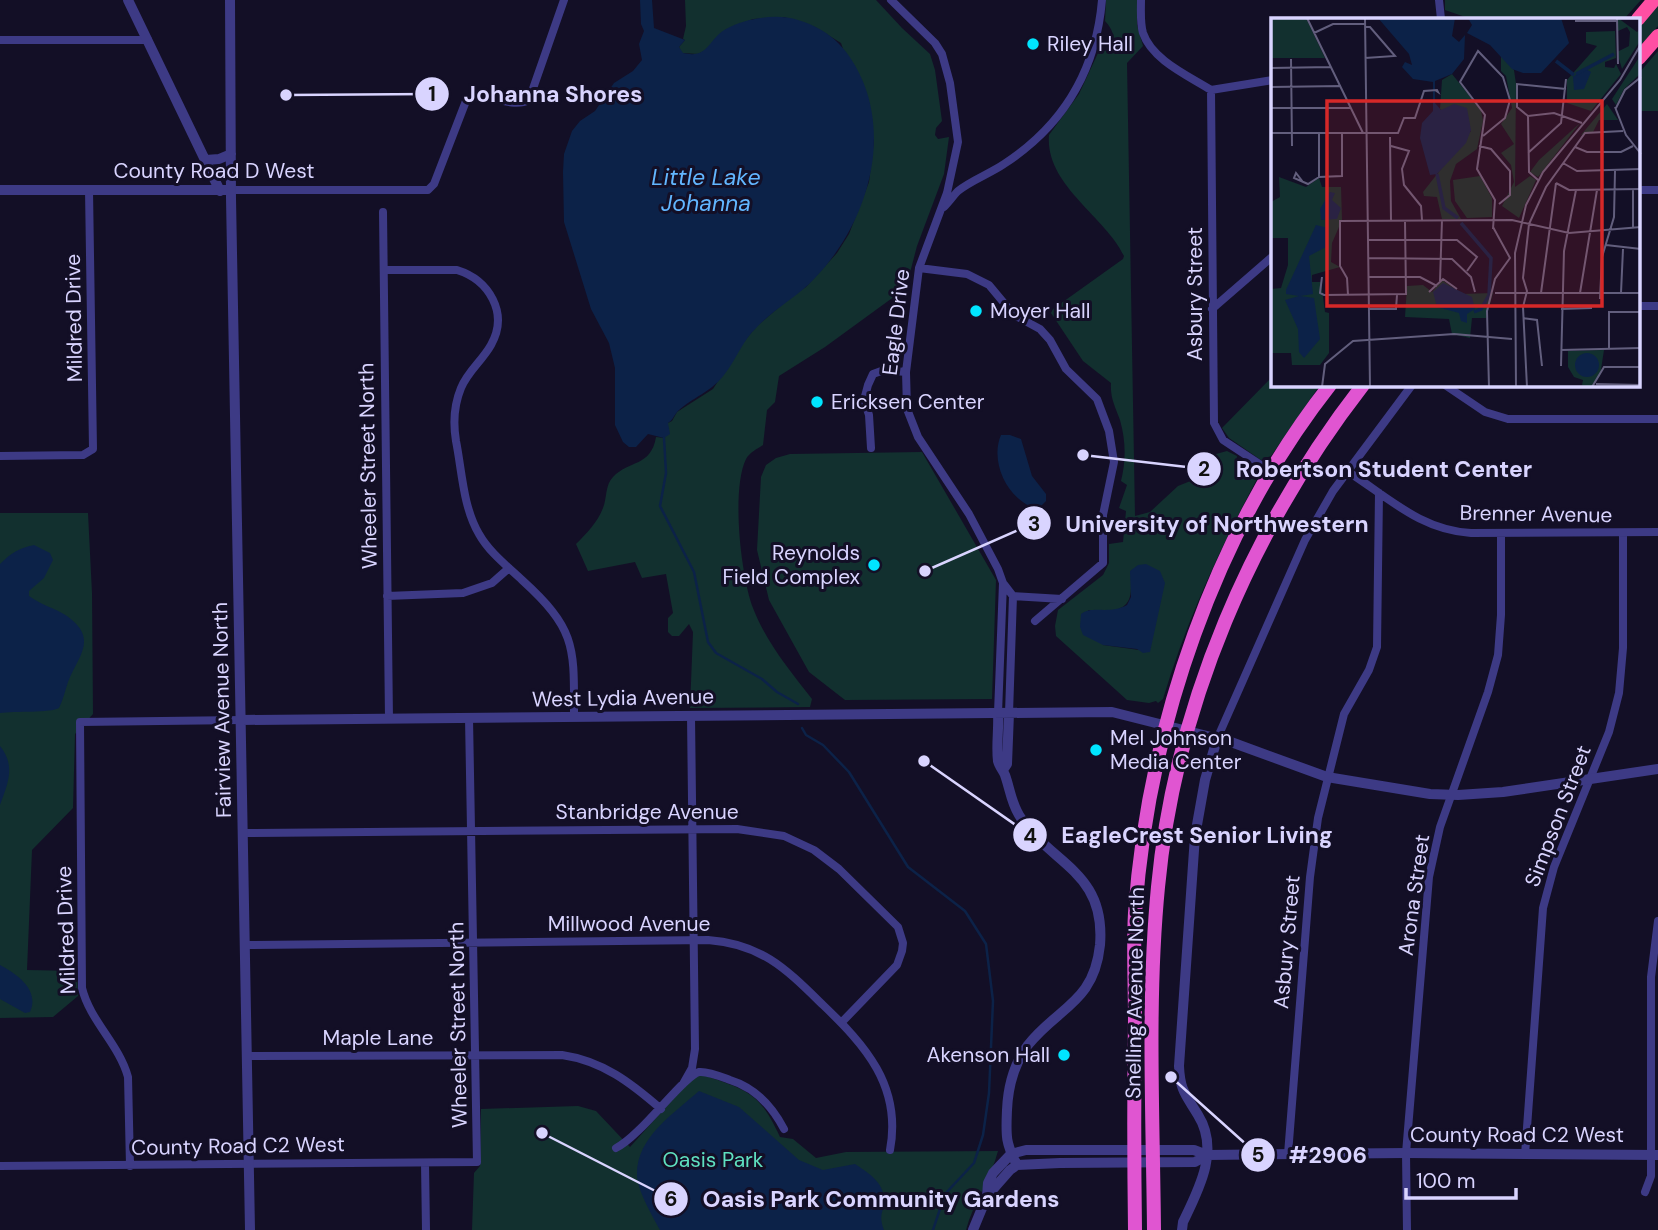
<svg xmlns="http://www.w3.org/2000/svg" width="1658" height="1230" font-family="'DM Sans',sans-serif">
<rect width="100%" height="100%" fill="#130f26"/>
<!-- green -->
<path fill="#12302f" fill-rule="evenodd" d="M685,0H876L902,28L930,54L935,70L942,121L936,128L935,135L938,139L949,137L944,174L917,246L906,288L825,347L779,376L775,402L767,410L763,445C757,449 750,452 746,459C731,490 741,576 753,608C766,642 790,671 812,699L810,707L690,708L693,632L689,624L679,636H672L668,632V618L673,613L666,574L642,578L635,562L588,571L576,544C587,533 597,523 603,508C607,498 605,485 613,477C629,460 651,467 656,437L664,438L668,423L672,421L677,412L713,389L742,344L756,327L792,296L806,287L837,253L849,234L869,182L874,141L841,43L815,27L784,17L753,19L725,30L706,50L698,54L682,53L679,47L685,40L683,39L686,26Z
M1106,0H1137V25L1143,46L1127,63L1135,516L1150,512L1178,486L1198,478L1216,454L1227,451L1237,456L1236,464L1239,466L1244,461L1257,472V479C1219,550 1186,622 1163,699L1158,703L1156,701L1149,703L1127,700L1056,636L1055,626L1058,610L1103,575L1109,563V544L1123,542L1126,511L1119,508L1127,485L1121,481C1126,461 1126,441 1120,420C1115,406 1110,398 1111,383L1083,361L1051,313L1053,309L1123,259L1124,256C1105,216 1045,185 1049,135L1079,94L1098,53C1101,52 1106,51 1109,49C1119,41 1111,27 1105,21ZM1131,588L1139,650L1103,645L1088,610C1108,612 1131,614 1131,588Z
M1445,0H1641L1624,19H1471L1445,10Z
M1658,4V26L1639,48V26Z
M1658,51V111H1639V73Z
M1273,369V385H1320L1271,456L1261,460L1229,438L1222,428L1270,379Z
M922,452L996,580L992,699L845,700L809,672L769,600L757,550L761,477L766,465L776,458L790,454Z
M0,513H88L92,593L93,714L75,734L73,808L32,850L27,970L77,971L78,996L53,1017L0,1018Z
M703,1075C749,1091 759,1092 780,1137L793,1139L816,1158L846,1152L998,1151C991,1179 973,1203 966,1230H472L474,1173L480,1166L481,1109L578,1106L596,1111L630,1147L692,1078Z"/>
<!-- water -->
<path fill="#0c2248" d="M640,0H652L654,28L685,40L679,47L683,53C709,59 707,40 726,29C745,18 777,13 798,20C832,30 851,52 864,84C890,151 862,230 814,279C797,297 774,309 757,327C742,341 736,360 724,375C710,393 693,397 678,411C674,415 673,420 668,423L670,434L664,438L648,434L636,447H629L623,442L615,425V368L609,343L591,309L564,222L563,172L564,154L572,131L580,121L595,111L614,83L633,71L642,60L639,44L644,31L641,24Z
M1001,435H1010L1021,439L1032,476L1046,494V501L1038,509C1009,502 989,463 1001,435Z
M34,545L50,553L53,560L44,578L29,591V596C41,605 55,608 67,616C99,639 78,656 68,682C65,691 63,700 59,708C51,713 14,711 0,713V564C11,553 19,548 34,545Z
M1146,564L1160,571L1165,583L1150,652L1143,653L1137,649L1103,645L1083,635L1080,627L1081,614C1093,605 1109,615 1127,605L1131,597L1130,571L1138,565Z
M0,746C16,766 8,783 0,805Z
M0,965C17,974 40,990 30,1012L25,1013L0,999Z
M699,1091L739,1107L799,1160L823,1170L855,1164C867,1172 882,1181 884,1197C886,1211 877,1212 884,1230H660C653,1217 637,1190 637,1175C636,1138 673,1114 699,1091Z"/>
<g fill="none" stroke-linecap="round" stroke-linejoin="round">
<!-- stream -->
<path stroke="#0c2248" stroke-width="2.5" d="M664,438L666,473L660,506L694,572L708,642L716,653L762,679L777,692L798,704
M802,728L806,735L823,745L849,772L908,867L965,911L986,944L993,1001L989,1093L983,1135L974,1163L945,1194L933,1230"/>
<!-- minor -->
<path stroke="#3d3a85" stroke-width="8" d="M891,0L935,43L942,54L950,83L958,142L947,193L919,268L906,372L907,409L918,437L969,514L998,569L1003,583L1013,596L1009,713
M1141,0C1141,11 1140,23 1143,33C1152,60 1189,76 1211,90L1273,80
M1439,0L1441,19
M0,40H148
M1211,90L1214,423L1223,440L1270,471
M231,190H428L434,184L466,101C484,89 510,110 529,100L564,0
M1639,190H1658
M944,207C949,202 953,196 958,191C970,181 991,173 1004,164C1064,125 1096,71 1102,0
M383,212L389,719
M919,268L967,274L989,285L1014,315L1040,329L1050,340L1066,369L1097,399L1109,431L1114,462L1103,515V563L1035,621
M384,270H457C489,280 509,313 491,345C482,361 468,371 461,388C454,405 453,423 456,441C462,471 463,507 479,534C489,552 507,566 522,580C577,630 574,647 574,717
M1639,306H1658
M1212,309L1273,256
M1445,385L1485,412L1508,419H1658
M871,448L869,415L864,400L868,385L873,374L884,370L906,372
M0,456L83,455L93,449L89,190
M1347,471C1388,497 1420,530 1471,533L1658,532
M387,596L463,593L492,583L509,568
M1013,596L1062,599
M998,713L1003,583
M1217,739L1305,540L1333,491L1412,385
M244,833L737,829L784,836L814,850L839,869L898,927L903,943L902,951L897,965L842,1022
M245,945L708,940C762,944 786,969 823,1005C865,1045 902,1086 890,1150
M247,1056L562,1055C603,1061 631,1083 661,1109
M683,1084L692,1068L695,1049L691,716
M616,1148C641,1136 684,1075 699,1072C708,1071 722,1077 730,1080C756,1088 772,1106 784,1129
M1288,1154L1310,877L1318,818L1344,714L1369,670L1377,647L1379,493
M1525,1155L1543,908L1554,867L1609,732L1619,693L1623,648V533
M425,1163L426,1230
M0,1166L477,1162L469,718
M130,1166L128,1077C119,1044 90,1021 82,988L80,722L242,720
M1645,1192L1651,1176V977L1658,921
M1407,1230L1406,1153L1429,877L1440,827L1488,692L1498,655L1501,615V533"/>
<!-- tertiary -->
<path stroke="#3d3a85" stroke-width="10" d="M128,0L220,191
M230,0L231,198L250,1230
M206,160L219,159L231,154
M0,190H231
M998,713C999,729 996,746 998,761C999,766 1003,770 1005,775C1010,789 1011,802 1019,815C1049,864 1106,870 1100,945C1094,1003 1058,1007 1028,1045C1014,1064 1008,1086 1007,1110C1006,1135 1005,1142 1017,1165
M242,720L1112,712L1231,742L1327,777L1430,794L1458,795L1503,792L1658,769
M1003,770L1007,764L1009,713
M988,1195L1010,1170L1017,1165L1060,1163L1195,1162L1207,1155
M973,1230L987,1196L988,1183L993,1173L1011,1154L1026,1150H1194L1207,1155L1406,1153L1658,1155
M1182,1230L1183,1222C1199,1189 1220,1150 1198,1115C1186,1095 1180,1091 1179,1066L1195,836L1205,780L1217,739"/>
<!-- trunk -->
<path stroke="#e055d1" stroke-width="14" d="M1135,1230C1134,1160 1134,1089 1135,1019C1135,984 1133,948 1135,913C1148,728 1215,531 1330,385
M1154,1230C1153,1116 1147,1000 1158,887C1175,705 1252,528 1363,385"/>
<!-- motorway -->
<path stroke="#ff4fa3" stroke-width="14" d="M1638,19L1654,0
M1639,58L1658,36"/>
</g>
<!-- markers -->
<g fill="#00e5ff" stroke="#130f26" stroke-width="2.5">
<circle cx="1033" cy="44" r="7"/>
<circle cx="976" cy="311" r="7"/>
<circle cx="817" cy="402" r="7"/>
<circle cx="874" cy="565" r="7"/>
<circle cx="1096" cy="750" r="7"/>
<circle cx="1064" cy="1055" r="7"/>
</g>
<g text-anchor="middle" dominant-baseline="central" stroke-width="6" stroke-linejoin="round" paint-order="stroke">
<!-- poi labels -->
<g font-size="21" fill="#d9d4ff" stroke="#130f26" text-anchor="start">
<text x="1047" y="44">Riley Hall</text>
<text x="990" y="311">Moyer Hall</text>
<text x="831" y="402">Ericksen Center</text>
<text x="860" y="553" text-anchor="end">Reynolds<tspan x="860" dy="24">Field Complex</tspan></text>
<text x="1110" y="738">Mel Johnson<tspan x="1110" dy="24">Media Center</tspan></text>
<text x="1050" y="1055" text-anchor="end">Akenson Hall</text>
</g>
<!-- street labels -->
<g font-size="21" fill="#d9d4ff" stroke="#130f26">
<text x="214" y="171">County Road D West</text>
<text transform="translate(1195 294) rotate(-90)">Asbury Street</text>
<text transform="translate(74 318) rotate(-91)">Mildred Drive</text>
<text transform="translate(896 322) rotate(-83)">Eagle Drive</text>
<text transform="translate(368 466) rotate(-91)">Wheeler Street North</text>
<text transform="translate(1536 514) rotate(1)">Brenner Avenue</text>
<text transform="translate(623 698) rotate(-1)">West Lydia Avenue</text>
<text transform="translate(222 710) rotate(-91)">Fairview Avenue North</text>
<text x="647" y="812">Stanbridge Avenue</text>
<text transform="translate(1558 816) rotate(-69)">Simpson Street</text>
<text transform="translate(1414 895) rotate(-82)">Arona Street</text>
<text x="629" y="924">Millwood Avenue</text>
<text transform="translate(66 930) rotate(-92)">Mildred Drive</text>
<text transform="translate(1287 942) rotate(-85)">Asbury Street</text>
<text transform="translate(1135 993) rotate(-89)">Snelling Avenue North</text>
<text transform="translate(458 1025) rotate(-91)">Wheeler Street North</text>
<text x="378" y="1038">Maple Lane</text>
<text x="1517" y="1135">County Road C2 West</text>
<text transform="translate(238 1146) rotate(-1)">County Road C2 West</text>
</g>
<!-- park labels -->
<g font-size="21" fill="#5fe0c0" stroke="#130f26">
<text x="713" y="1160">Oasis Park</text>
</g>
<!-- water labels -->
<g font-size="23" font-style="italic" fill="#62b6ff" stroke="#130f26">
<text x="706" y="177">Little Lake<tspan x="706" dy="26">Johanna</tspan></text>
</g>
</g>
<!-- overview -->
<g transform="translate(1271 18)">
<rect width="369" height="369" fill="#130f26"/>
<path d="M1,0H35L54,40H0ZM347,0L366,14L369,11V23L351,51L346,34L358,28L359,14L356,9L347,13ZM344,13L345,40L334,44V49L343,50L345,46L350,56L320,93L296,85V62L326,28L315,25V14ZM230,36L243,52L245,66L244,169L259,158L265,162L248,200L231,188L243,164L240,147L230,135L243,126L230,106L241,90L235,58L230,53ZM369,38V56L353,71L345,87L341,81ZM181,56L210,92L212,103L206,131L185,146L179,163L180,183L190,201H171L166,179L153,178L152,174L200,113L169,91L171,62ZM336,86L347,102H328L322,114L310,117ZM309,105L267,159L259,154L268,142ZM209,158L221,180V199L196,200L184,183L182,162ZM8,159L35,169L48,160L51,169H70L71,202L61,225L60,244L69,249L41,257V264H50L54,294L58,295V335L49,347H21L20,335H0V271L10,270L17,247V220H0V184L9,179ZM171,262L191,276L222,275L215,300H201L199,320L181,316L178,301L134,299L136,268L152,267L161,274ZM333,332L329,358L320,369L311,367L312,362L303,359L297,349V333Z" fill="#12302f"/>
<path d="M107,0H184L181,18L188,24L194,17L193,41L181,56L164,63V85L170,92L183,86L196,90L200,112L195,125L166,156L159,157L149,120L151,105L162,93V64L142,61L131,49L134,44L141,47L138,36ZM197,0H290L298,25L270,55H252L241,51L219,27L196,15L201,7ZM313,50L320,54L313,71L303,72L302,59ZM59,174L64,175L61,182L70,190L66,201L50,202L49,191ZM45,207L57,210L55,229L38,238L42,276L29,278L43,280L49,321L33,340L28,334L27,311L14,282L28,278L15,276V272ZM172,265L201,279L204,291L196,296V305L190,303L188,295L166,289L162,274ZM304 347a12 12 0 1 1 24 0a12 12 0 1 1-24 0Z" fill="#0c2248"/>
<path fill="none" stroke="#0c2248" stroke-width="3.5" d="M285,43L303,57M305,56L343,36M166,156L173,190L187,200M190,205L220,240L218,277L210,291L203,294"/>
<path fill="none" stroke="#625e7d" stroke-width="2" d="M36,0L92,115M94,0L99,369M346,0L347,46M304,3H346M94,9H99L124,38L94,40M43,15L62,6H94M20,41L21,128M0,50L60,49M0,69L70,68M295,71L246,66V89L257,98L283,95L311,105M344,89L355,117L370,136M0,90H80M345,90L354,72L370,59M257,98L258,154L267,162M0,115H127L133,100H144L153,73L166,72L167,74L164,72M48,115V159M212,118L234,100L239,82L232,59L207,33L189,64L214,97L206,151L224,182L222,211M119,119L120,203M120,128L138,133L131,151L133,167L150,188L151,202M208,128L220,131L239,153V177L228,186M304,129L316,134H350L362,128M257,135L290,105L295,61M292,145L306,153L370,151M48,159L71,158V115M32,164L25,155L23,160L37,166L48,159M285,165L298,172L370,171M0,176V115M362,209V172M96,222H186L206,239L196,253M335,227L370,231M97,240L181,241L200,259L204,274M51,259L49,275L53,277L135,276L134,203M97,259H149L166,268M169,263L171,202M158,274L172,261L186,271M224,275H370M270,275L285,165M309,275L326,172M350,275L352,231M77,277L76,260L69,248V203L241,202L298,215L370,209M329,281L331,239L343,199L344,153M97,291H125L126,277M290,291L321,290M252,300L266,302L271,348M338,330V294H370M290,332L370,330M290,348L293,233L305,172M325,366L370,367M51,369L54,346L82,323L183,316L241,321M218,369L216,293L224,261L239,240L222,209M245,369L244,235L255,187L272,154L349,62L370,26M256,369L252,289L256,273L252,260L258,206L275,169L314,115L352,113M321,369L333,349H370"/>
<path fill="#d62828" fill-opacity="0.15" stroke="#d62828" stroke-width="3.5" d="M56,83H331V288H56Z"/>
<rect width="369" height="369" fill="none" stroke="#d9d4ff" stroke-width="3.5"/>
</g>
<!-- callouts -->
<path fill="none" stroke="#d9d4ff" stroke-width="2.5" d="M286 95L432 94M1083 455L1204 469M925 571L1034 523M924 761L1030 835M1171 1077L1258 1155M542 1133L671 1199"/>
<g fill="#d9d4ff" stroke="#130f26" stroke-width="2.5">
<circle cx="286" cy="95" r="7"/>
<circle cx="1083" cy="455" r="7"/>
<circle cx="925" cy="571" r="7"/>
<circle cx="924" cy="761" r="7"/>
<circle cx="1171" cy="1077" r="7"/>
<circle cx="542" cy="1133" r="7"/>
<circle cx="432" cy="94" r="18"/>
<circle cx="1204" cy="469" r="18"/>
<circle cx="1034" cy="523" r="18"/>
<circle cx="1030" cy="835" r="18"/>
<circle cx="1258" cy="1155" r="18"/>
<circle cx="671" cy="1199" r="18"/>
</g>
<g font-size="21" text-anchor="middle" font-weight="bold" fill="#111">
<text x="432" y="101">1</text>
<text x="1204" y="476">2</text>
<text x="1034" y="531">3</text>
<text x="1030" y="843">4</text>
<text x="1258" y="1162">5</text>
<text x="671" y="1206">6</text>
</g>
<g font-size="23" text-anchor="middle" font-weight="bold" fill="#d9d4ff" stroke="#130f26" stroke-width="6" stroke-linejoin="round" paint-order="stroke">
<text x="553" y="102">Johanna Shores</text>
<text x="1384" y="477">Robertson Student Center</text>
<text x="1217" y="532">University of Northwestern</text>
<text x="1197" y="843">EagleCrest Senior Living</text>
<text x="1328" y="1163">#2906</text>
<text x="881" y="1207">Oasis Park Community Gardens</text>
</g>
<!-- scale -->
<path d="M1406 1188v10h110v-10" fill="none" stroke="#d9d4ff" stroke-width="3.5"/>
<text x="1416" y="1188" font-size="21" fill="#d9d4ff" stroke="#130f26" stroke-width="5" paint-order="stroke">100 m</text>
</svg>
